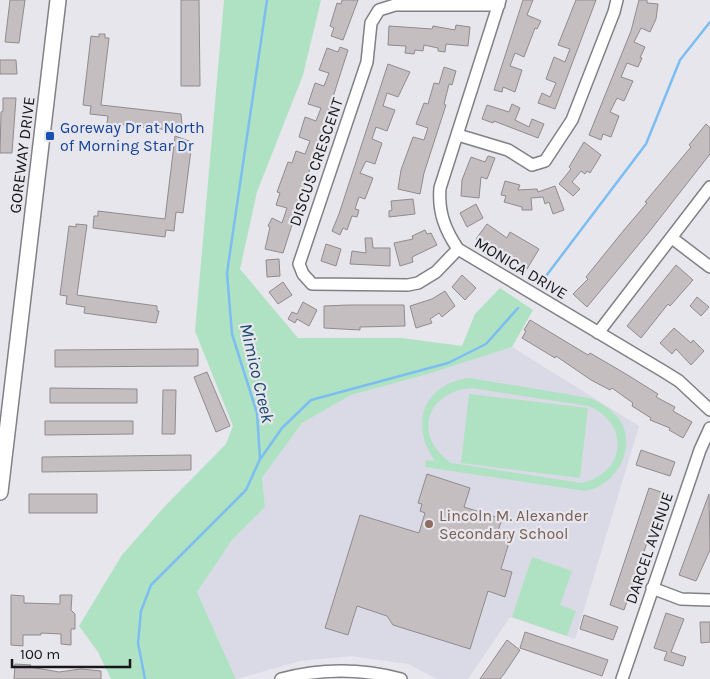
<svg xmlns="http://www.w3.org/2000/svg" width="710" height="679" font-family="Karla,sans-serif">
<rect width="100%" height="100%" fill="#e6e6ec"/>
<!-- built -->
<path fill="#dad9e6" d="M512,347L639,426L575,639L510,617L468,679H437L408,664L351,656L300,661L236,679L197,592L232,540L265,507L262,478L302,423L351,395L428,374Z"/>
<!-- green -->
<path fill="#afe2c3" fill-rule="evenodd" d="M224,0H321L303,75L257,192L240,269L298,338H402L462,346L475,314L500,288L533,310L512,347L428,374L351,395L302,423L262,478L265,507L232,540L197,592L236,679H111L98,652L79,626L122,555L166,505L226,444L233,426L195,331Z
M470,378L590,398C601,403 612,409 619,419C638,446 617,486 585,491L425,467L426,460L435,461C409,425 423,383 470,378ZM470,388L588,406C630,423 627,472 582,483L451,463C413,437 425,393 470,388Z
M469,394L588,408L580,478L461,463Z
M532,557L572,571L560,605L576,611L567,636L512,617Z"/>
<g fill="none" stroke-linecap="round" stroke-linejoin="round">
<!-- stream -->
<path stroke="#7cbdf2" stroke-width="2.5" d="M543,280L646,144L680,60L710,22
M261,458L282,428L311,400L448,363L486,344L518,308
M145,679L138,643L141,611L151,585L246,490L260,459L257,413L232,334L227,273L267,0"/>
</g>
<!-- building -->
<path fill="#c5bec0" stroke="#918b8d" d="M10,0H25L19,43L5,42Z
M181,0H199L200,86H181Z
M342,0H358L343,40L331,36L334,28L330,26L337,3L341,4Z
M523,0H533L527,15L541,21L537,29L535,28L524,57L515,53L510,66L522,70L515,92L503,87L502,92L494,90Z
M576,0H596L555,109L538,103L542,93L550,97L556,83L546,79L554,57L565,62L570,49L558,45Z
M639,0H647V3L658,4L656,19L650,32L641,28L634,42L645,47L640,58H642L638,67L627,63L621,77L633,81L624,101L617,98L610,112L619,116L611,137L603,134L601,140L589,135L631,31Z
M456,25L470,27L468,46L446,44L445,52L438,51V48L424,45L423,51L415,50L414,54L405,53L406,46L388,45L389,26L432,29L433,26L455,30Z
M99,34H105V38H109L101,105L181,114L182,125H179L178,131L107,123L108,116L90,114L91,106L83,105L91,36L99,37Z
M340,47L348,50L283,253L265,249L270,227L268,226L272,218L282,223L287,208L276,205L280,193L277,192L288,162L292,163L296,151L305,154L310,141L299,137L305,117L316,121L321,108L308,104L315,83L324,86L329,73L319,70L327,48L338,52Z
M0,60H16L17,74H0Z
M388,64L410,72L398,97L387,93L383,106L395,110L387,131L376,127L372,139L382,143L375,164L366,161L360,173L373,178L365,199L359,197L355,209L359,210L357,217L352,216L347,230L343,228L340,235L332,231L339,214Z
M444,67L456,71L452,85L449,84L444,104L446,105L424,173L420,194L398,189L401,170L413,137L424,140L428,128L416,124L424,103L428,104L434,83L439,84Z
M3,98H16L12,153H0L1,112L3,111Z
M512,104L520,108L515,120L529,127L532,119L544,124L538,138L494,121L493,123L482,119L487,105L509,112Z
M706,124L710,128V154L649,232L587,307L573,294L588,279L586,277L624,230L647,203L645,202L691,147L689,145Z
M175,136L192,142L183,213L176,212L174,231L166,230L165,237L93,228L94,216H98V211L165,219Z
M584,142L601,155L590,173L587,171L585,174L581,171L572,182L580,189L573,196L559,184L571,169L569,167Z
M488,156L495,158L487,179L481,177L479,198L461,196L462,180L471,157L485,162Z
M505,181L520,185L518,190L537,189L538,192L555,186L564,210L553,214L549,202L545,204L543,197L531,198L532,210H522V207L504,202L506,196L501,195Z
M413,199L415,214L389,217V211L392,210L391,201Z
M476,204L483,218L467,227L460,213Z
M76,224L87,225L77,295L157,306V311H159L156,323L84,313L85,307L66,304L67,296L60,295L69,226L76,227Z
M487,224L507,238L510,232L539,249L527,269L476,239Z
M425,230L427,234L431,233L437,245L412,257L413,262L400,266L394,243L413,239L412,236Z
M365,238H372L373,248H390V266L350,264L352,251L366,253Z
M326,244L341,249L336,266L321,261Z
M279,259L280,276L267,277L266,260Z
M676,265L693,280L670,306L668,304L641,338L627,326Z
M462,275L476,288L465,300L452,287Z
M283,282L292,295L278,304L269,292Z
M445,291L455,306L442,317L439,313L430,319L432,323L416,328L410,306L432,299Z
M697,297L709,307L701,316L690,306Z
M303,302L317,310L309,326L297,319L295,323L288,319L292,312L297,314Z
M348,305H404L405,326L360,327V330L324,328V306Z
M530,320L588,355L590,353L626,374L658,394L656,397L675,407L673,411L692,422L683,438L669,430L670,428L650,420L651,418L632,406L633,403L612,388L610,390L591,380L556,356L555,358L522,338L526,331L524,330Z
M674,328L691,343L693,340L704,351L691,365L676,349L672,354L660,343Z
M198,349V366L55,367V350Z
M207,372L230,426L216,432L194,377Z
M50,388L137,389V403H50Z
M163,390H176L175,434H162Z
M45,421H133V434L45,435Z
M641,450L675,462L670,476L636,465Z
M191,455V470L42,472V457Z
M427,474L470,488L464,507L502,519L497,534L510,539L501,569L512,572L505,597L488,591L470,649L393,625L387,616L357,606L348,635L325,628L360,515L419,533L425,513L420,511L422,504L418,503Z
M649,488L664,493L624,610L610,605Z
M29,494H97V513H29Z
M709,494L710,550L696,581L679,575Z
M11,595L24,596V603L60,604V595H72L71,610L75,614V629H71V645L61,644V634L41,633V635H23V646L11,645Z
M666,613L684,619L671,652L686,657L683,666L664,660L667,652L654,648Z
M584,615L618,627L613,640L580,629Z
M700,622H710V642L701,643Z
M525,632L608,660L602,676L520,648Z
M507,640L520,650L504,674L500,679H480Z
M15,664L31,665L30,667L59,672L81,669L101,671V679H14Z"/>
<g fill="none" stroke-linecap="round" stroke-linejoin="round">
<!-- minor casing -->
<g stroke="#818086" stroke-width="14">
<path id="minor" d="M500,0L440,188C438,212 445,230 458,249L663,371L679,381L710,410
M458,135L508,150L532,165L545,161L572,120L614,12L617,0
M672,238L710,267
M458,249L436,272L418,283L408,285L312,284L303,274L299,264L367,62L371,23L379,10L395,5H499
M598,333L710,187
M652,588L681,599L710,600
M281,679C322,668 360,668 401,679
M622,679L700,450L710,428"/>
</g>
<!-- major casing -->
<g stroke="#818086" stroke-width="18">
<path id="major" d="M0,492L58,0"/>
</g>
<!-- minor -->
<use href="#minor" stroke="#fff" stroke-width="11"/>
<!-- major -->
<use href="#major" stroke="#fff" stroke-width="15"/>
</g>
<!-- markers -->
<rect fill="#1a4fb4" stroke="#e6e6ec" stroke-width="2" x="45" y="131" width="10" height="10" rx="2.5"/>
<circle fill="#8d6e63" stroke="#e6e6ec" stroke-width="2" cx="429" cy="524" r="5"/>
<g text-anchor="middle" dominant-baseline="central" stroke-width="4.5" stroke-linejoin="round" paint-order="stroke">
<!-- transit labels -->
<g font-size="16" fill="#164399" stroke="#e6e6ec" text-anchor="start">
<text x="60" y="127">Goreway Dr at North<tspan x="60" dy="18">of Morning Star Dr</tspan></text>
</g>
<!-- street labels -->
<g font-size="16" fill="#171719" stroke="#e6e6ec">
<text transform="translate(22 155) rotate(-83)">GOREWAY DRIVE</text>
<text transform="translate(316 162) rotate(-71)">DISCUS CRESCENT</text>
<text transform="translate(521 268) rotate(31)">MONICA DRIVE</text>
<text transform="translate(649 548) rotate(-71)">DARCEL AVENUE</text>
</g>
<!-- education labels -->
<g font-size="16" fill="#785e54" stroke="#e6e6ec" text-anchor="start">
<text x="439" y="515">Lincoln M. Alexander<tspan x="439" dy="18">Secondary School</tspan></text>
</g>
<!-- water labels -->
<g font-size="18" font-style="italic" fill="#18476b" stroke="#e6e6ec">
<text transform="translate(257 373) rotate(77)">Mimico Creek</text>
</g>
</g>
<!-- scale -->
<path d="M12 659v8h118v-8" fill="none" stroke="#171719" stroke-width="2.5"/>
<text x="20" y="659" font-size="15" fill="#171719" stroke="#e6e6ec" stroke-width="4" paint-order="stroke">100 m</text>
</svg>
